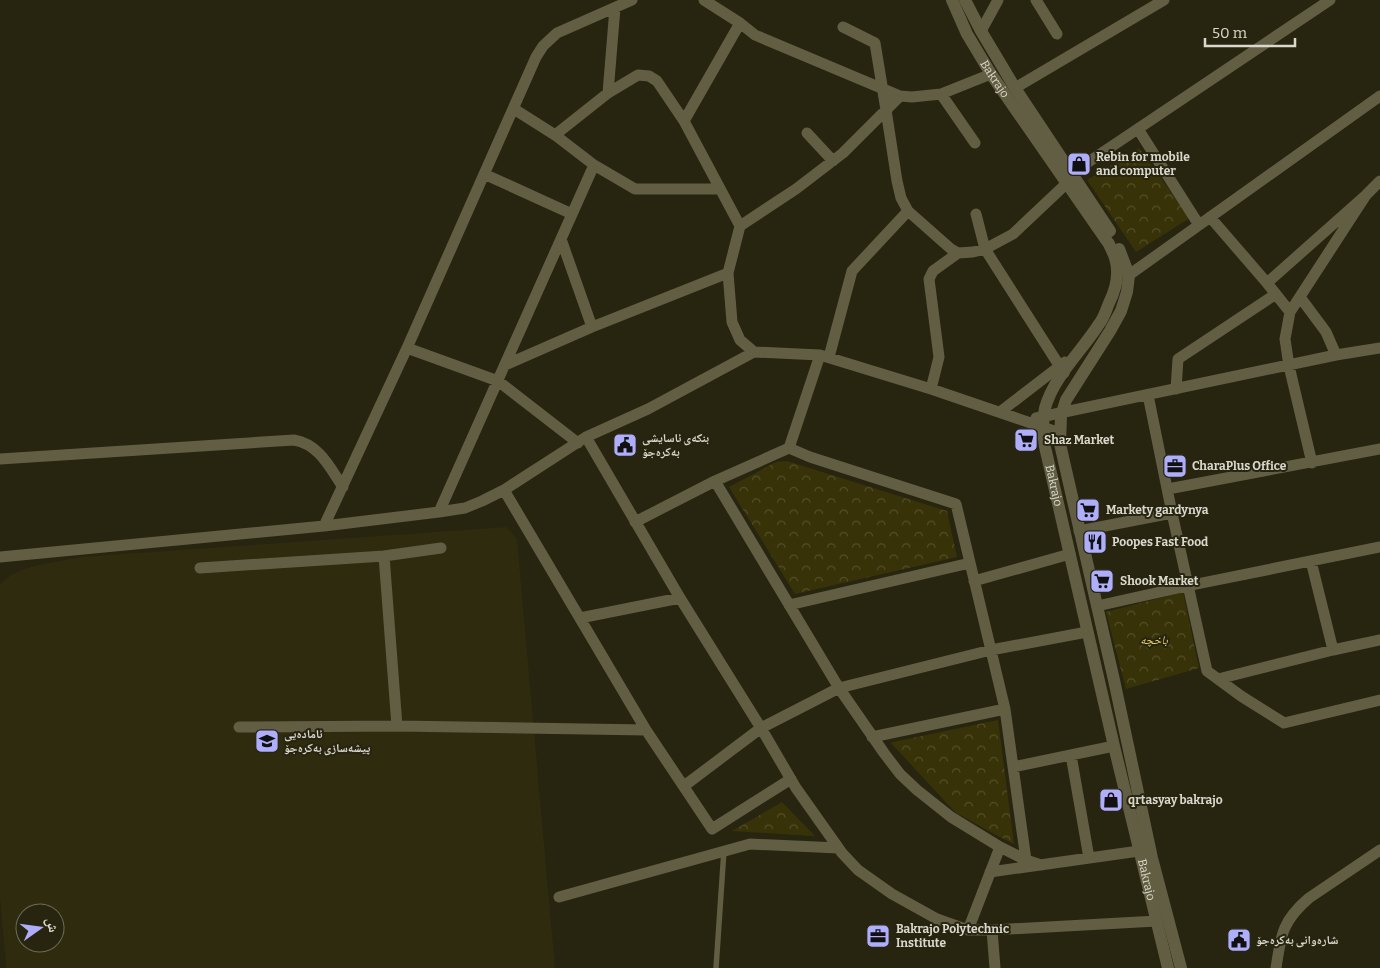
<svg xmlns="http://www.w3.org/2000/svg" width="1380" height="968" font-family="Bitter,'Noto Naskh Arabic',serif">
<defs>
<pattern id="park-crowns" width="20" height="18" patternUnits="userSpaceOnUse" patternTransform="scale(1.25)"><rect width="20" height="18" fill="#383208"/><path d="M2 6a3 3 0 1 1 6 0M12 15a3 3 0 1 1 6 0" fill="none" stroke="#544f2b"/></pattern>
</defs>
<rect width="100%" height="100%" fill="#272410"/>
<!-- built -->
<path fill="#2f2b0f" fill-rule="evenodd" d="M507,527L517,539L555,968H6L0,896V585L2,583L11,575L22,570L38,565L80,557ZM25,913H55V943H25Z"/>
<!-- park -->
<path fill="url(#park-crowns)" d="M1139,148L1190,218L1136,252L1087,180Z
M787,461L947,511L957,557L795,594L729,487L776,462Z
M1183,592L1199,668L1126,689L1106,612Z
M998,720L1014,844L996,835L955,812L891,743L893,742Z
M782,802L815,836L732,831Z"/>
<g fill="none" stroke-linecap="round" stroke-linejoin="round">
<!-- service -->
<path stroke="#625e43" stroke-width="5.5" d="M716,968L724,850"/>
<!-- minor -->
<path stroke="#625e43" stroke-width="11" d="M704,0L740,23L755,35L900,96L912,97L941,94L991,74
M1036,0L1057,34
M843,27L875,43L886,110L897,181L901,198L908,211L951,249L958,253L973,252L985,249L1013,234L1066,184
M981,31L998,0
M1015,88L1164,0
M608,93L615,8
M941,94L975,143
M514,109L555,135L594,165L635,189H720
M684,121L740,23
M1138,129L1199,225
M807,133L833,161
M555,135L608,93L638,75L649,76L657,81L684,121L740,226
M1072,173L1330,0
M484,174L572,214
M976,214L985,249L1064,373
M1210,217L1267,283L1290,312
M561,239L592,327
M1129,275L1380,96
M1267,283L1366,195L1380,181
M1300,297L1326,332L1336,355
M407,348L498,381L578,443
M754,352L740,340L732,322L728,273L740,226L796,189L843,153L900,96
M829,357L852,271L908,211
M505,365L592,327L728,273
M931,389L939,357L929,279L933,271L958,253
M1176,389L1178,359L1276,294
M1148,395L1172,513L1207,671L1241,696L1284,723L1380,700
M1000,412L1065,362
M1036,418L1336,355L1380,348
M586,437L680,598L761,728L796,788L842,853L858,870L892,894L937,919L968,930H992L1157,921
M789,448L820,355
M0,459L294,440C319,444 330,468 343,487
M1312,463L1289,366L1285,339L1290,312L1366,195
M715,481L839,688L884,753L900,774L917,790L951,817L1000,847L1026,860L1041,865
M1168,489L1380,449
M504,490L646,730L712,829L791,779
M439,512L594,165
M635,522L715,481L789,448L810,457L956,504L1005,709L1026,860
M324,526L407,348L536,57L543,46L557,33L632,0
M1079,531L1172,513
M384,556L397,726
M0,557L324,526L439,512L465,508L482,501L504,490L586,437L648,409L754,352L820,355L931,389L1060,433
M1311,561L1333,650
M200,568L384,556L441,548
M974,581L1070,554
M789,605L970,563
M1097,606L1187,586L1380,547
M580,618L680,598
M1218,679L1333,650L1380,640
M239,727L397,726L646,730
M872,737L1005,709
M1071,755L1089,858
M1013,767L1114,746
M684,786L761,728L839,688L991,650L1087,632
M990,872L1139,851
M559,897L750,844L838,848
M968,930L1000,847
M992,930L995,968
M1276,968C1281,935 1282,921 1309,898L1380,850"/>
<!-- tertiary -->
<g stroke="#625e43" stroke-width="12">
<path id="s1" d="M952,0L967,34L991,74L1109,244C1111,249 1114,254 1115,258C1120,274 1116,289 1109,303C1106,310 1104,318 1099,324C1082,351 1054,376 1045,408C1042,421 1043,434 1045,447L1114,746L1168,968"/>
<path d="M965,0L981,31L1015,88L1110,231"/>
<path d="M1119,249L1129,275L1127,292L1121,311L1110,331L1066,400L1061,416L1060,444L1114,680L1152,858L1181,968"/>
</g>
</g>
<!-- icons -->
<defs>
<g id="shop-square" transform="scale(1.25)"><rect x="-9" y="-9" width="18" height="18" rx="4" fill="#aeaefb" stroke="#272410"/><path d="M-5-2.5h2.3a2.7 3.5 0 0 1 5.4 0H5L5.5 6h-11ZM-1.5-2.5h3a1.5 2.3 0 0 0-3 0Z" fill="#111"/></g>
<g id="supermarket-square" transform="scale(1.25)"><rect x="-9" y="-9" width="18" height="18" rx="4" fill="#aeaefb" stroke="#272410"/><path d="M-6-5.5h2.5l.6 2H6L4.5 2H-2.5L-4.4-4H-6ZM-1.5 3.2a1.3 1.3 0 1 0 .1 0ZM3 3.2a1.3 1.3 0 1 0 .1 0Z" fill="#111"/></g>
<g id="civic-square" transform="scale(1.25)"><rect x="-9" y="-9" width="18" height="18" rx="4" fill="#aeaefb" stroke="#272410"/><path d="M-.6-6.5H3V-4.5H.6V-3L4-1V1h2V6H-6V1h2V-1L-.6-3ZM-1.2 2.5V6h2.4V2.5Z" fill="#111"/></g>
<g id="office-square" transform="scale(1.25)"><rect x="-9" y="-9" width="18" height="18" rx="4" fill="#aeaefb" stroke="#272410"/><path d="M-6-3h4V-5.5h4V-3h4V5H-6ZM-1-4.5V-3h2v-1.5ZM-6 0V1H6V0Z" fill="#111"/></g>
<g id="restaurant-square" transform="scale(1.25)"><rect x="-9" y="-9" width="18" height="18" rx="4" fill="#aeaefb" stroke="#272410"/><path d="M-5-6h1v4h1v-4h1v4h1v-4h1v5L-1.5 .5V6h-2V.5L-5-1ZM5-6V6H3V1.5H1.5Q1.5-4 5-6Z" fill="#111"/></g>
<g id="school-square" transform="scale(1.25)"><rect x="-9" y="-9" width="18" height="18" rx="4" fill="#aeaefb" stroke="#272410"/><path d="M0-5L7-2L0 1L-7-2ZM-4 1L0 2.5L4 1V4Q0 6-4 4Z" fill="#111"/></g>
</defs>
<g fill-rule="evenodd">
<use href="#shop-square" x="1079" y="164"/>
<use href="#supermarket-square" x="1026" y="440"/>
<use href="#civic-square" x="625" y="445"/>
<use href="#office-square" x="1175" y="466"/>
<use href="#supermarket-square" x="1088" y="510"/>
<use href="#restaurant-square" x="1095" y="542"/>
<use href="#supermarket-square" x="1102" y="581"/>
<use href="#school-square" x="267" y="741"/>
<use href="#shop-square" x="1111" y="800"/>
<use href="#office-square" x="878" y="936"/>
<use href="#civic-square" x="1239" y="940"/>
</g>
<g text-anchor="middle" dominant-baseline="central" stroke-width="4" stroke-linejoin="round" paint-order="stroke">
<!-- street labels -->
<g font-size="12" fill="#dad8cc" stroke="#272410">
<text stroke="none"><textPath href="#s1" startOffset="90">Bakrajo</textPath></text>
<text stroke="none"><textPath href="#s1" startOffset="555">Bakrajo</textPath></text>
<text stroke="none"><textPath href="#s1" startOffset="960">Bakrajo</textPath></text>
</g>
<!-- poi labels -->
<g font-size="12" font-weight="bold" fill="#dad8cc" stroke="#272410" text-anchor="start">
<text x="1096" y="157">Rebin for mobile<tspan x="1096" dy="14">and computer</tspan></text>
<text x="642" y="438">بنکەی ئاسایشی<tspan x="642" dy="14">بەکرەجۆ</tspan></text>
<text x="1044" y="440">Shaz Market</text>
<text x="1192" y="466">CharaPlus Office</text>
<text x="1106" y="510">Markety gardynya</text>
<text x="1112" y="542">Poopes Fast Food</text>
<text x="1120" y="581">Shook Market</text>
<text x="284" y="734">ئامادەیی<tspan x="284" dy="14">پیشەسازی بەکرەجۆ</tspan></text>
<text x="1128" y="800">qrtasyay bakrajo</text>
<text x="896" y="929">Bakrajo Polytechnic<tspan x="896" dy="14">Institute</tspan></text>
<text x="1256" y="940">شارەوانی بەکرەجۆ</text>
</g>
<!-- park labels -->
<g font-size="12" font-style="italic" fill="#e5d673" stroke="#272410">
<text x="1154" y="640">باخچە</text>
</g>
</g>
<!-- north arrow -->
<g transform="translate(40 928) rotate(76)"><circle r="24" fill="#272410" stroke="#6f6c5b"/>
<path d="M0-4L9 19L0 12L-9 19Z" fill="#aeaefb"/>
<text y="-8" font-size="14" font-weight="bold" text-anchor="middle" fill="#dad8cc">ش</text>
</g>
<!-- scale -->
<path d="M1205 38v8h90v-8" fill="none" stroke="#dad8cc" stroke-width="2.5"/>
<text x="1212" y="38" font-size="15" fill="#dad8cc" stroke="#272410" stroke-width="4" paint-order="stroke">50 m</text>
</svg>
